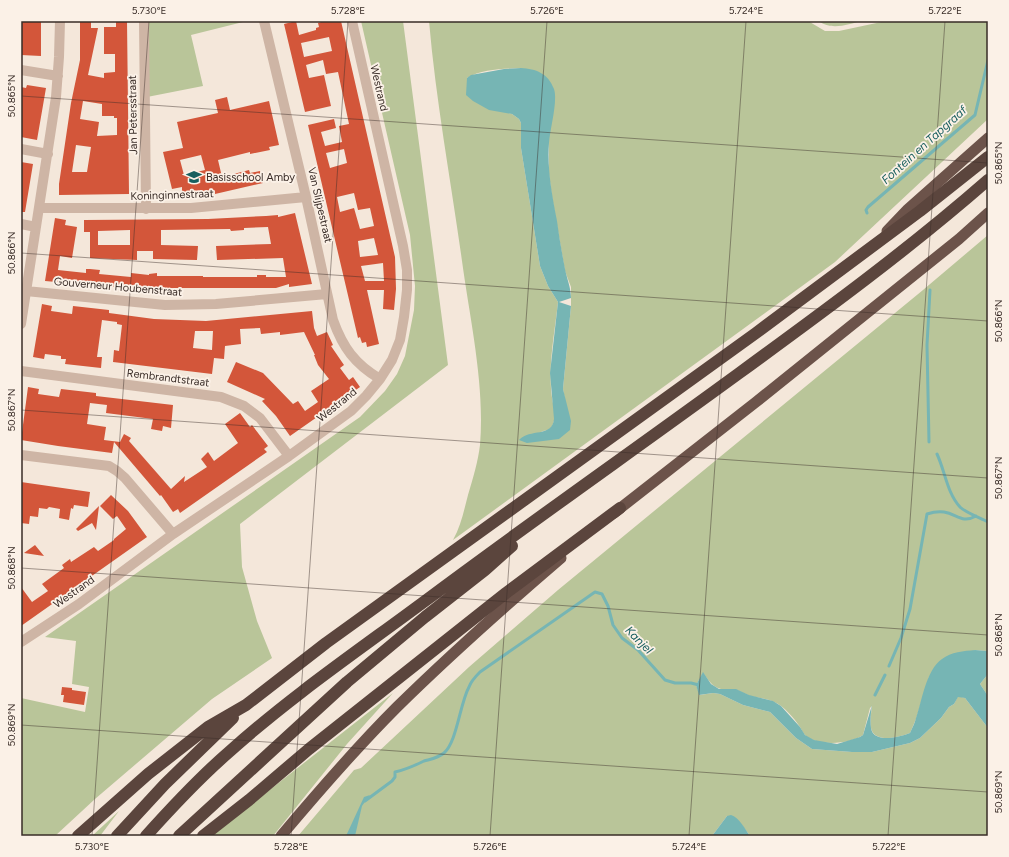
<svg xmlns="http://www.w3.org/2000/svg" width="1009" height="857" font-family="Figtree,sans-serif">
<rect width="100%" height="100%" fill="#f4e7da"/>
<!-- green -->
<path fill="#b9c599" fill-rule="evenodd" d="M147,21H247L191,35L203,86L147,97Z
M361,21H403L448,365L240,524L242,567L257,621L272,658L212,699L95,799L55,836H21V698L85,712L89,687L72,684L76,641L45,637L360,417L385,391L397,374L405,356L414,310L415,286L410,235Z
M429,21H808L825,31H839L886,21H988V119L835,262L453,540C461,526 464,510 468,495C473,478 478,462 480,445C485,385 470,320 462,261C451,181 436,102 429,21ZM521,68L549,144V174L552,197L565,271L571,287V306L563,389L565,400L559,439L541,431C546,431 551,430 553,424C557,415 551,398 551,388C549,359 555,330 558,302L548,286L540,266L521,148V123L519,119L512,114L505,112L467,78C482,69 503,69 521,68Z
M819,21H862C849,24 831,31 819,21Z
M988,235V651L975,650L929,677L916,719L910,733C900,737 874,744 871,728C870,722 871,713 872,706L870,708L863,735C851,744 817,747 805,735C803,733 802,730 800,727C794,718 784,706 774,702C767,698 758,698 750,696C745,694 741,691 736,690C731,688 726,690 721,689C712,687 708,679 703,673L696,685L700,695L713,693L720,694L743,705L770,712L796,738L812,749L852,752H872L910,743L920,738L941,718L949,707L954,704L958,696L965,698L988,728V836H750L742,825L727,816L712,836H298L354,770L361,768L469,667L558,590L923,290Z
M988,674V696L980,684Z
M393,693L347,744L273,836H211Z
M119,811L100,836H92Z"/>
<!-- water -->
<path fill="#76b5b4" d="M521,68C536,69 548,73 554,89C558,101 550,129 549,143C547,169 552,195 557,221C559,237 562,253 565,269C567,279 571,288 571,298L559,302L571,306L563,389L571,421L570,430L559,439L527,443L519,440C530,428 552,438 554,419L550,373L558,302L548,286L540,266L521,148V123L519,119L512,114L489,110L473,101L466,95L467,78L471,75L504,69Z
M975,650L988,651V674L980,684L988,696V728L965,698L958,697L954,704L949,707L941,718L920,738L910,743L872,752H852L812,749L796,738L770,712L743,705L720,694L713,693L699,695L696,685L703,672L711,684L719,689H736L749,695L773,701L781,706L800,727L805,735L814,740L837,744L860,737L863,735L872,705C871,712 870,720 871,728C873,744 900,737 910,733C912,728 915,723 916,718C922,701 926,670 942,659C951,652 964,651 975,650Z
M370,795L362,806L355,836H346L364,797Z
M731,815C739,817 745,829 750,836H712L727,816Z"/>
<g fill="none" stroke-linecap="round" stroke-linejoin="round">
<!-- stream -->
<path stroke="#76b5b4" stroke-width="3" d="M867,213L866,210L868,207L975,115L988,60
M929,442L927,345L930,290
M937,454C945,471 947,493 960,507C966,513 981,518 988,522
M889,666L901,638L910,609L927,514C933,512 938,511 944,512C957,514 962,524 976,516
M875,695L885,675
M365,801L392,781L395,777V772C405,770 414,766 424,761C431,759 438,758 444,753C457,742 460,703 469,687C471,681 476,676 480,672L595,592L602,594L608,606L613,625L622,638L638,650L665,680L675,683H691L699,685"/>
</g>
<!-- building -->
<path fill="#d3563a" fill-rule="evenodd" d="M21,21H41V56L21,55Z
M80,21H91V28H98L88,75L104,78V73L115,72V54H104V27H116V21H127L129,194L59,195V184L71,103L80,60ZM83,101L102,104V116H114V118H117V135L97,136L99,122L80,119ZM76,145L91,147L87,172H72Z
M296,21L299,35L316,30V28L319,27L318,23L321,22V21H341L395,257L396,289L394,310L383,309L384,290H367L379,344L367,347L366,342L362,343L360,337L358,338L308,125L334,119L336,128L321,132L325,146L342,142L339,126L349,124L338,72L326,74L323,60L306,65L309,78L324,75L331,106L305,112L284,24ZM329,37L332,51L304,57L301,43ZM344,149L347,163L330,168L326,153ZM354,193L358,210L370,208L374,226L360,229L354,208L340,212L337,197ZM374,238L378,255L360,257L358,241ZM383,263L384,281H365L361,266Z
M27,85L46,88L37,140L21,137V87L26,88Z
M227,97L230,110L269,101L279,145L269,147L270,150L250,154V152L218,160L222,177L249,170L250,173L260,171L263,183L215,194V193H182V187L172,189L163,152L183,148L177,122L218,113L215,100ZM201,155L205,170L184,175L180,160Z
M21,162L33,164L25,212H21Z
M295,213L312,284L289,287V284L276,288H139V289L85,284V283L69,280L68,283L45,281L55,218L66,220L65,225L77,227L72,258L60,256L58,270L86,273V269H90L100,270L99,274L131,277V273L149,275V274L157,273V276H203V277H257V275H266V277H286L283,258L217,260L216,246L271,244L268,227L244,228V230L231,231L230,229L161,230V245L198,246L197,260L153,259V251H137V260L90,258V232H84V220L208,219L266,216L278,215V217ZM130,230V245H98V231Z
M42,304L52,306L51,311L72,314L73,306L109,310V313L154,319L206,321L312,311L314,328L317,336L327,332L333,345L331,346L344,365L340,368L349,380L353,377L360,387L290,436L276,416L262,401L265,399L227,382L236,362L263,373L293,404L298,401L305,411L318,402L311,391L329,379L318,365L314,355H315L304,332L280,335V332L261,334L260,328L240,329L241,344L225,346L224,359L214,358L212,374L113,362L114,350L119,351L122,325L117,324V322L102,320L97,357H102L101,368L65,364L66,359H61V356L45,354L44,359L33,357ZM195,331H213L212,350L193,348Z
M28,387L39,389L38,394L59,397L61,389L96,393V396L173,405L171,428L163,426L162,431L151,429L153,419L106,413L107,405L90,403L87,424L106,427L104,440L120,442L124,434L131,438L129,441L171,489L185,476L184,482L207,467L201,459L208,452L214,461L238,443L225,424L240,413L250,427L252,425L268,446L264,449L267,452L180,513L178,509L173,512L161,495L160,496L114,442L112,453L58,446L21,440Z
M21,482L90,492L88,507L74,505L73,509L71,508L69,520L59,518L60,509L49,507L47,509L39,508L38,517L30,516L29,524L21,523Z
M111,495L128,511L147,537L21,626V587L32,602L48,591L42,584L64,568L62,565L70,559L71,562L94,547L98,551L114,540V539L126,529L117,516L113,519L100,506Z
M99,506L96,530L92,523L78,531L76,529Z
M35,545L44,556L24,553Z
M62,687L72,688V690L86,692L84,705L63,702L64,695H61Z"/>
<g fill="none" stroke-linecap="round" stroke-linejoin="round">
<!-- minor -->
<path stroke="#ceb5a5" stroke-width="10" d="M144,21L146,209
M264,21L306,197L333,320C343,348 355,364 380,379
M21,70L58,76
M21,149L48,154
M39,208H191L306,197
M21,224L36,227
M26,291L165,305L216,304L327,294
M21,324L56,97L59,57L60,21
M21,371L221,397L244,406L260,418L289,456
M21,455L109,466L117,471L125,478L173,534
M21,642L79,604L173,534L289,456L351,411L366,396L380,379L392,360L400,340L404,317L407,290V270L403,246L352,21"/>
<!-- trunk -->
<path stroke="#6c534a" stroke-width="11" d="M887,231L908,209L988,138
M614,513L756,402L959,239L988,213
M281,836C318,792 356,748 397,707C450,655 505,606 561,558"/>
<!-- motorway -->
<path stroke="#5b453d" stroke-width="12" d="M78,836L148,774L208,727L246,705L326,643L756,333L920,211L988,157
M117,836L165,784L233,718
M146,836C172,807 199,778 229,752C290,697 359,650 425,601C528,524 634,450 738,374C823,312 908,250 988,180
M179,836L347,682L425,617L485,570L512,546
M203,836L249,800L309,749L506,593L620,508"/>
</g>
<!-- ticks -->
<path fill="none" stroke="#392c27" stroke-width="1" stroke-opacity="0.45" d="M21,96L988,163M21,253L988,321M21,410L988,478M21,568L988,635M21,725L988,792M92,836L149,21M291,836L348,21M490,836L547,21M689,836L746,21M888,836L945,21"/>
<!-- icons -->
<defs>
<g id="school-bare" transform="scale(1.2)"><path d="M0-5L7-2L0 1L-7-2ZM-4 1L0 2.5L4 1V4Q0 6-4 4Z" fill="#185f5f" stroke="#fbf1e7" stroke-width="2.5" paint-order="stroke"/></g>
</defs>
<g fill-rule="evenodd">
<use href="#school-bare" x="194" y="177"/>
</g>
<g text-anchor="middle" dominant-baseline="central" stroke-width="3.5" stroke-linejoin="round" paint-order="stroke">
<!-- street labels -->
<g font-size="11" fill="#392c27" stroke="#fbf1e7">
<text transform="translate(379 88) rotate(77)">Westrand</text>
<text transform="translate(133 115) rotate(-91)">Jan Petersstraat</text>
<text transform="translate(172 195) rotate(-2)">Koninginnestraat</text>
<text transform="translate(320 205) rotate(77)">Van Slijpestraat</text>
<text transform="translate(118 287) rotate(5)">Gouverneur Houbenstraat</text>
<text transform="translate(168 378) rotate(7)">Rembrandtstraat</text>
<text transform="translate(337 405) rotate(-39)">Westrand</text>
<text transform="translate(74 592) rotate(-35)">Westrand</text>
</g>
<!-- poi labels -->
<g font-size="11" fill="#392c27" stroke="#fbf1e7" text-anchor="start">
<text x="206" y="177">Basisschool Amby</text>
</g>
<!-- water labels -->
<g font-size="12" font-style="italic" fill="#185f5f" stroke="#fbf1e7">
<text transform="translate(924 145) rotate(-42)">Fontein en Tapgraaf</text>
<text transform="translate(639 640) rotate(45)">Kanjel</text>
</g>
</g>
<!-- border -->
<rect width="1009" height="857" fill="none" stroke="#fbf1e7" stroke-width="44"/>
<rect x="22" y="22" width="965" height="813" fill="none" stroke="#392c27" stroke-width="1.5"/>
<g font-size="10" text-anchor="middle" fill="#392c27">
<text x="149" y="14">5.730°E</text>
<text x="348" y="14">5.728°E</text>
<text x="547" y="14">5.726°E</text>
<text x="746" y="14">5.724°E</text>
<text x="945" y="14">5.722°E</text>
<text transform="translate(11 96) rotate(-90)" y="4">50.865°N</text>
<text transform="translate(998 163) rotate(-90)" y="4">50.865°N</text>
<text transform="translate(11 253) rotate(-90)" y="4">50.866°N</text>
<text transform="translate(998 321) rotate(-90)" y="4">50.866°N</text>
<text transform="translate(11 410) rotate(-90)" y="4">50.867°N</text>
<text transform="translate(998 478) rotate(-90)" y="4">50.867°N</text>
<text transform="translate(11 568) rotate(-90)" y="4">50.868°N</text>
<text transform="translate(998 635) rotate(-90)" y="4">50.868°N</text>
<text transform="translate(11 725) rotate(-90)" y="4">50.869°N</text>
<text transform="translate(998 792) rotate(-90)" y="4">50.869°N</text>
<text x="92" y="850">5.730°E</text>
<text x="291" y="850">5.728°E</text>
<text x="490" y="850">5.726°E</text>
<text x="689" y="850">5.724°E</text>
<text x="889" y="850">5.722°E</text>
</g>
</svg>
